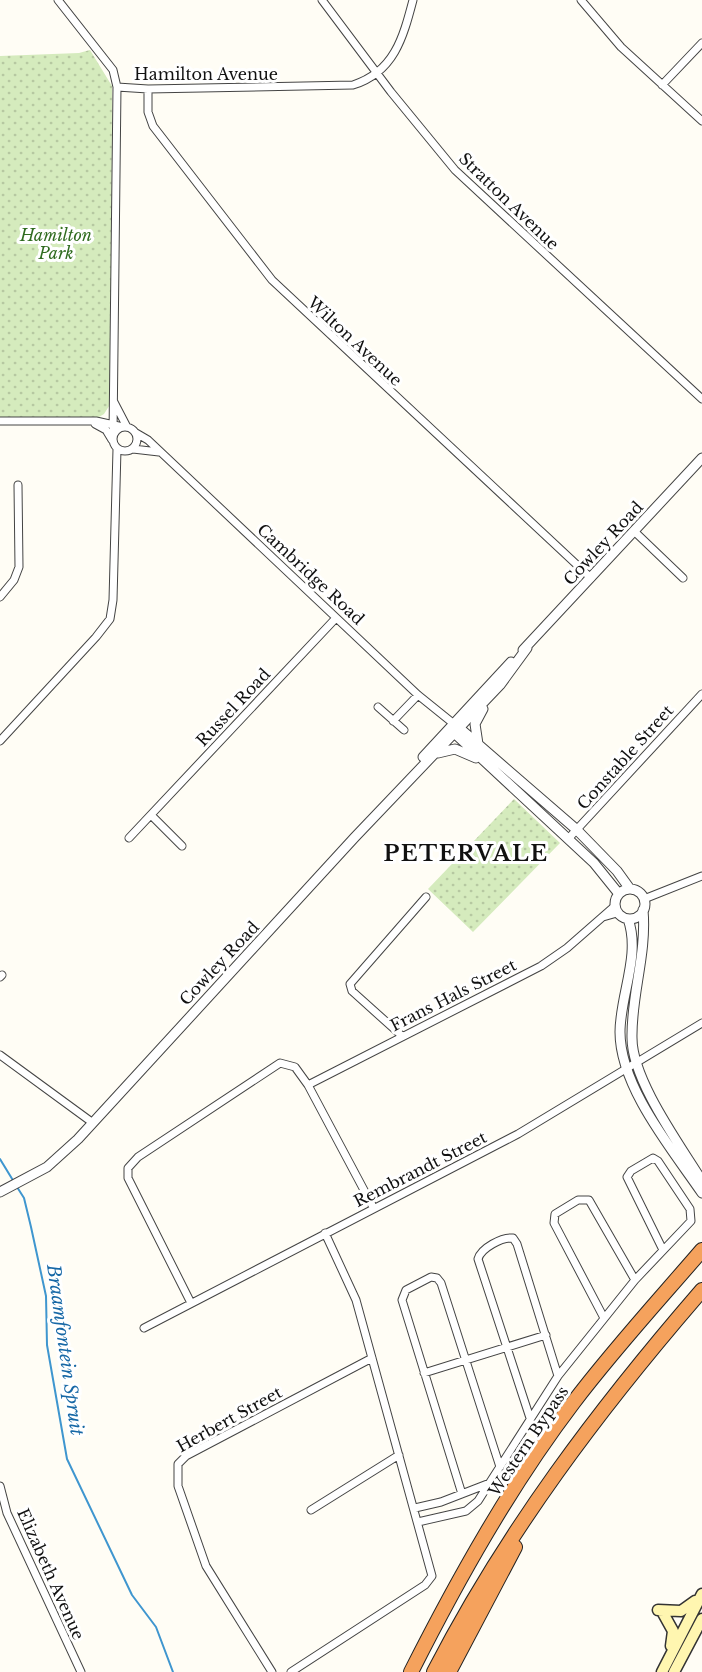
<svg xmlns="http://www.w3.org/2000/svg" width="702" height="1672" font-family="'Libre Baskerville',serif">
<defs>
<pattern id="green-dots" width="8" height="8" patternUnits="userSpaceOnUse" patternTransform="scale(1.5)"><rect width="8" height="8" fill="#d5ebbd"/><path d="M2 2h.1M6 6h.1" fill="none" stroke="#b6c8a1" stroke-width="1.8" stroke-linecap="round"/></pattern>
</defs>
<rect width="100%" height="100%" fill="#fffdf5"/>
<!-- green -->
<path fill="url(#green-dots)" d="M90,50L112,86L111,403L104,414L99,417L0,419V56L79,53Z
M514,799L560,843L473,932L428,889Z"/>
<g fill="none" stroke-linecap="round" stroke-linejoin="round">
<!-- stream -->
<path stroke="#3f96cf" stroke-width="2" d="M0,1159L14,1182
M17,1187L24,1198L31,1227L46,1296L47,1345L67,1459L132,1595L156,1627L173,1672"/>
<!-- minor casing -->
<g stroke="#444" stroke-width="9">
<path id="minor" d="M58,0L113,70L117,87L113,435
M322,0L391,92L455,170L702,399
M581,0L621,47L702,121
M662,85L702,43
M117,87L148,89L353,85C394,72 403,38 413,0
M148,89V112L153,126L272,280L591,578
M114,402L127,427
M0,421H96L123,427
M95,424L106,430L112,440
M113 439a12 12 0 1 1 24 0a12 12 0 1 1-24 0Z
M136,433L148,440L418,695L454,724
M133,449L159,452
M635,532L683,578
M0,597L14,580L19,567L18,485
M378,707L404,730
M393,721L418,695
M0,741L96,637L110,619L113,600L117,449
M151,815L182,846
M129,838L336,618
M568,839L702,694
M644,899L702,876
M603,917L617,913
M0,977L2,975
M402,1036L352,991L350,984L426,897
M0,1055L93,1123
M308,1085L541,966L567,948L615,906
M191,1303L128,1178V1168L138,1157L280,1063L295,1067L308,1085L373,1207
M604,1318L554,1223L555,1214L578,1200H589L635,1280
M144,1328L518,1134L702,1023
M424,1373L546,1335
M530,1418L478,1259C481,1248 502,1237 513,1238L517,1244L558,1376
M0,1486L7,1513L81,1672
M462,1494L402,1300L406,1290L431,1277L437,1278L441,1283L500,1467
M415,1508L441,1502L490,1483
M311,1510L399,1455
M418,1522L466,1511L478,1501L558,1376L635,1280L691,1221L690,1209L658,1161L653,1158L631,1171L627,1177L663,1250
M272,1672L206,1566L178,1486V1464L186,1456L372,1358
M291,1672L425,1585L432,1576L356,1300L325,1233"/>
</g>
<!-- tertiary casing -->
<g stroke="#444" stroke-width="11">
<path id="tertiary" d="M523,650L702,458
M457,726L577,830L617,871L630,889
M451,730L594,863L619,894
M478,744L475,724L483,709
M438,753L455,749L476,758
M423,757L511,662
M615 904a15 15 0 1 1 30 0a15 15 0 1 1-30 0Z
M643,910C647,954 631,995 632,1038C632,1080 680,1145 702,1181
M628,919C641,955 620,995 620,1032C620,1087 672,1149 702,1193
M0,1192L47,1167L78,1139L355,837L500,685L527,648"/>
</g>
<!-- secondary casing -->
<g stroke="#333" stroke-width="13">
<path id="secondary" d="M658,1610L681,1611L695,1601
M663,1613L673,1631L671,1646
M662,1672L702,1594
M674,1672L702,1619"/>
</g>
<!-- motorway casing -->
<g stroke="#222" stroke-width="16">
<path id="motorway" d="M411,1672C458,1579 510,1486 573,1403C613,1350 659,1300 702,1250
M434,1672C506,1532 599,1409 702,1290
M449,1672L515,1547"/>
</g>
<!-- minor -->
<use href="#minor" stroke="#fff" stroke-width="7"/>
<!-- tertiary -->
<use href="#tertiary" stroke="#fff" stroke-width="9"/>
<!-- secondary -->
<use href="#secondary" stroke="#fff6b0" stroke-width="10"/>
<!-- motorway -->
<use href="#motorway" stroke="#f5a25d" stroke-width="14"/>
</g>
<g text-anchor="middle" dominant-baseline="central" stroke-width="6" stroke-linejoin="round" paint-order="stroke">
<!-- street labels -->
<g font-size="16" fill="#111" stroke="#fff">
<text x="206" y="74">Hamilton Avenue</text>
<text transform="translate(509 201) rotate(44)">Stratton Avenue</text>
<text transform="translate(355 341) rotate(43)">Wilton Avenue</text>
<text transform="translate(603 543) rotate(-47)">Cowley Road</text>
<text transform="translate(311 574) rotate(43)">Cambridge Road</text>
<text transform="translate(233 707) rotate(-47)">Russel Road</text>
<text transform="translate(625 757) rotate(-48)">Constable Street</text>
<text transform="translate(219 963) rotate(-47)">Cowley Road</text>
<text transform="translate(453 995) rotate(-27)">Frans Hals Street</text>
<text transform="translate(420 1169) rotate(-27)">Rembrandt Street</text>
<text transform="translate(229 1419) rotate(-29)">Herbert Street</text>
<text transform="translate(528 1441) rotate(-56)">Western Bypass</text>
<text transform="translate(51 1574) rotate(66)">Elizabeth Avenue</text>
</g>
<!-- park labels -->
<g font-size="16" font-style="italic" fill="#2f6b1f" stroke="#fff">
<text x="56" y="235">Hamilton<tspan x="56" dy="18">Park</tspan></text>
</g>
<!-- water labels -->
<g font-size="18" font-style="italic" fill="#1768a6" stroke="#fff">
<text transform="translate(65 1350) rotate(82)">Braamfontein Spruit</text>
</g>
<!-- district labels -->
<g font-size="22" font-weight="bold" letter-spacing="1.5" fill="#111" stroke="#fff">
<text x="466" y="853">PETERVALE</text>
</g>
</g>
</svg>
